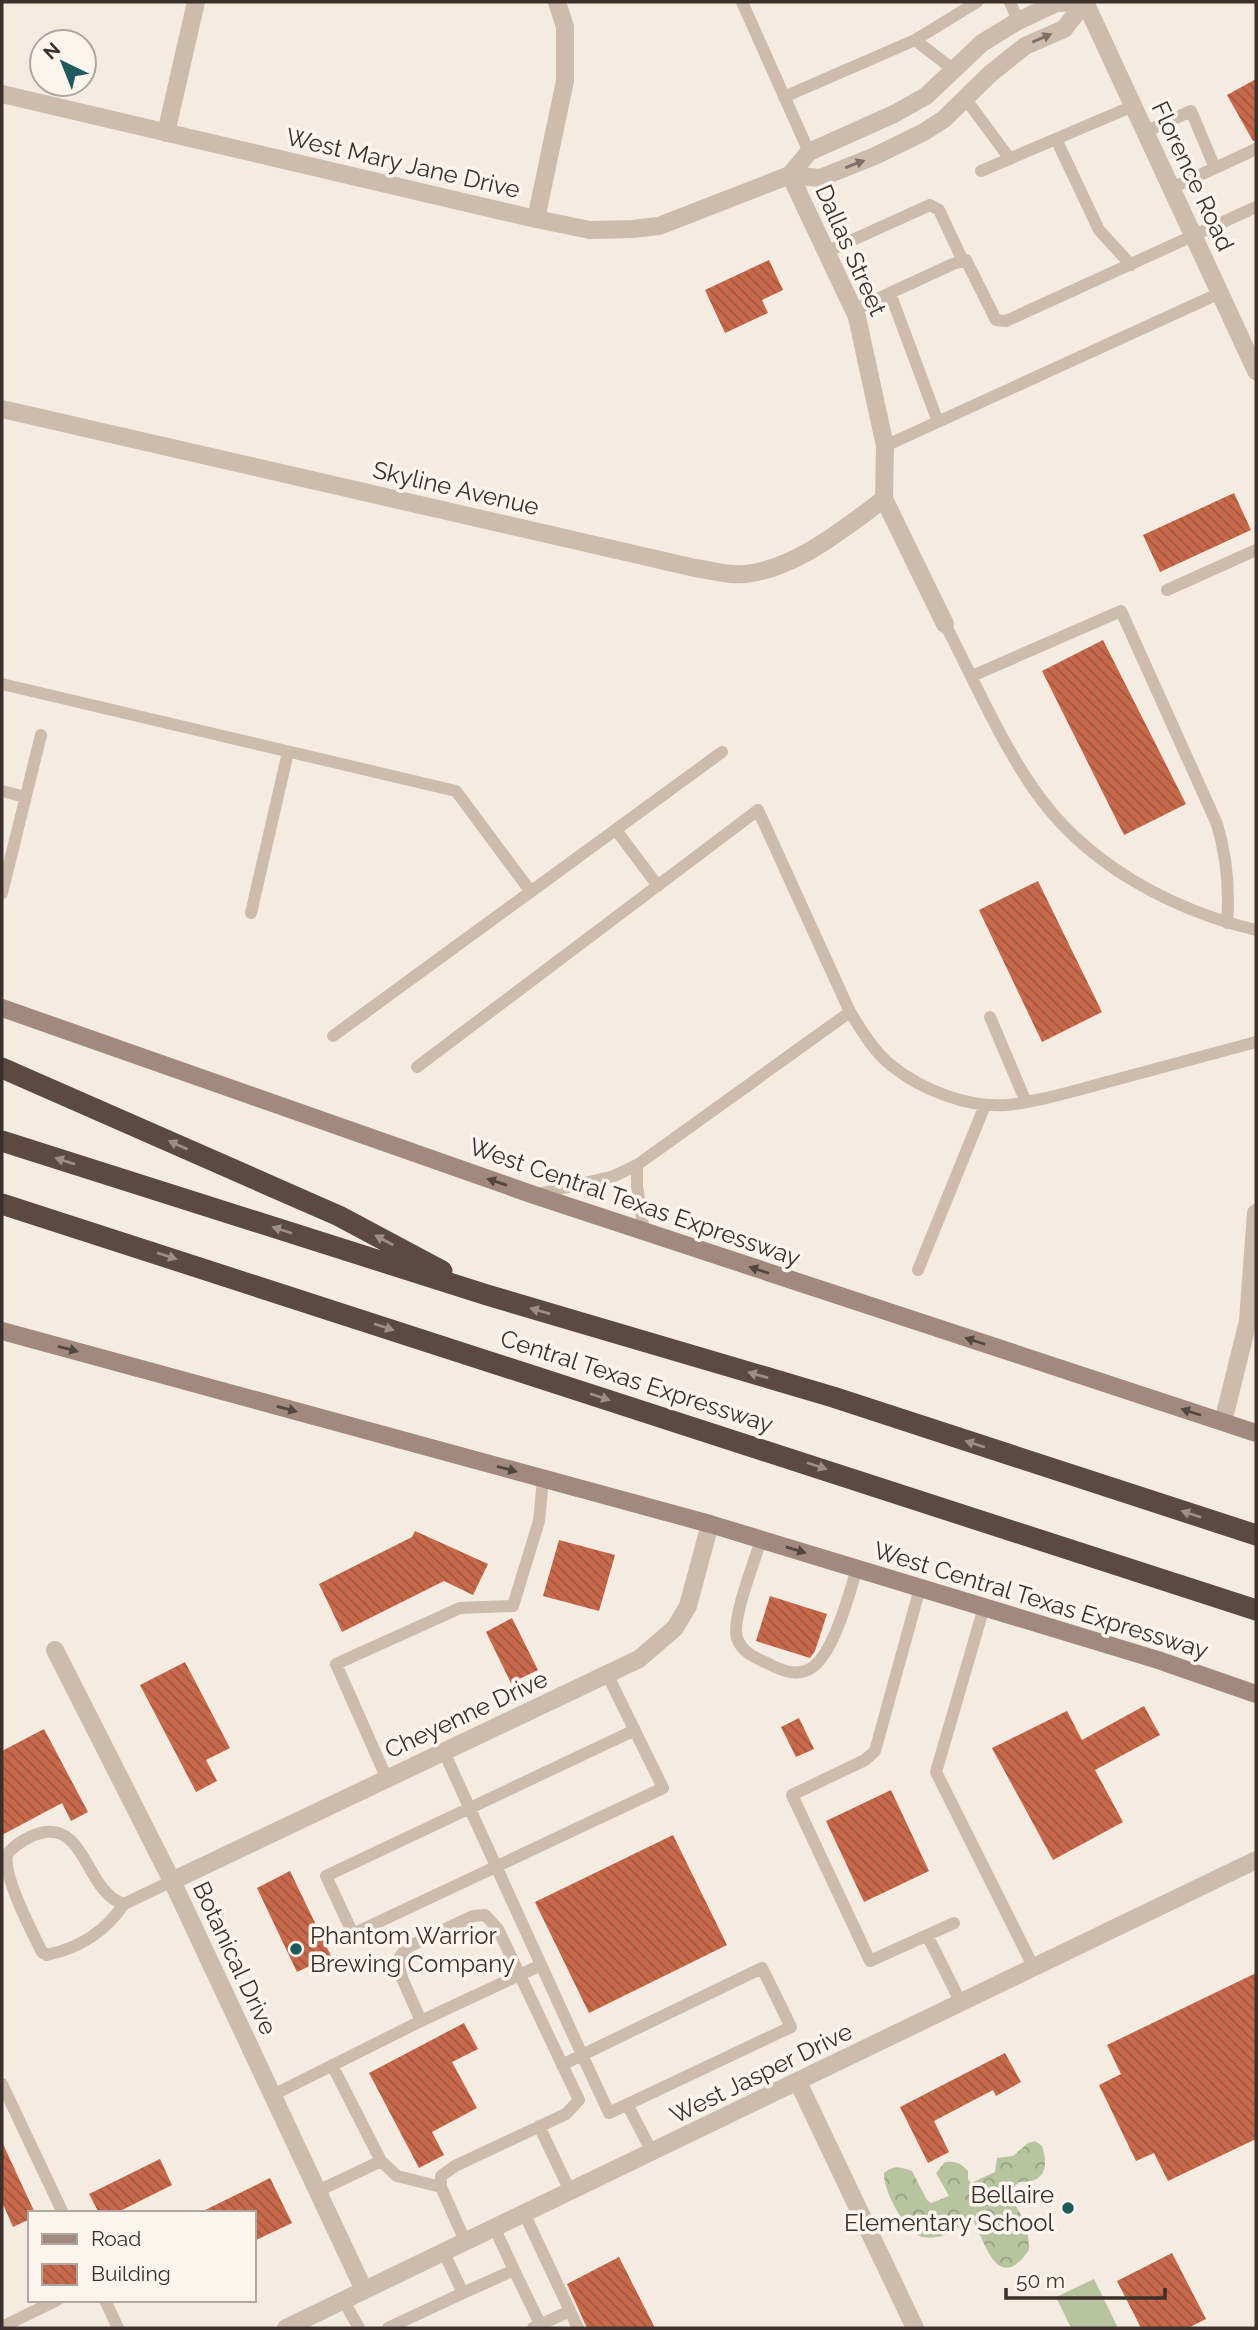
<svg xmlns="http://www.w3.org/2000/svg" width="1258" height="2330" font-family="Raleway,sans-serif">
<defs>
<pattern id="forest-crowns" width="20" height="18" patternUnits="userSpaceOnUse" patternTransform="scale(1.75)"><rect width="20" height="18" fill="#b8c4a0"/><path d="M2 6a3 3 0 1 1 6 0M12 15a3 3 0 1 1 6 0" fill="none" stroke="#97a083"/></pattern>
<pattern id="building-back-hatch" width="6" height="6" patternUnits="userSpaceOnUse" patternTransform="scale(1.75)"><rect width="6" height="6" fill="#c8694b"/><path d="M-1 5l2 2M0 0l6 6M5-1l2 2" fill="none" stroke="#a4573f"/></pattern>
</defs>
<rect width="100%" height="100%" fill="#f4ebe1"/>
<!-- grass -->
<path fill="#b8c4a0" d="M1094,2279L1118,2328H1071L1056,2297Z"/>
<!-- forest -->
<path fill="url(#forest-crowns)" d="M1035,2141L1042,2146C1049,2167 1045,2183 1019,2182L1008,2193C1021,2215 1029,2223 1029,2250C999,2293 987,2248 974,2222L970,2221C957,2229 939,2241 923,2237C906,2233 883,2191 884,2173C894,2165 900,2167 912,2171L927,2200L931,2203L949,2196L936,2173L945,2162C955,2161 961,2163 968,2171V2179L971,2183L995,2172L997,2158L1013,2156L1028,2143Z"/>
<!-- building -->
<path fill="url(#building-back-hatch)" d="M1256,79V140L1253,141L1227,95Z
M769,260L783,290L762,300L768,313L725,333L705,290Z
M1234,493L1251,530L1160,572L1143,535Z
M1103,640L1186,804L1124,835L1042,671Z
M1038,881L1102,1012L1042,1042L979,910Z
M415,1531L488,1564L473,1595L444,1581L342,1632L319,1584L412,1537Z
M559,1540L615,1555L599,1611L543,1596Z
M770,1596L827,1614L815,1651L810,1658L756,1641Z
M512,1618L538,1670L511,1683L486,1632Z
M185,1662L230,1748L206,1760L217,1781L196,1792L140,1685Z
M1144,1706L1160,1735L1095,1770L1123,1822L1053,1860L992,1748L1067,1711L1082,1740Z
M799,1718L814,1749L796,1757L781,1727Z
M44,1729L88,1812L71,1821L62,1803L2,1835V1751Z
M891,1790L929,1871L864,1902L826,1821Z
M673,1835L727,1945L589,2013L535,1902Z
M290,1871L331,1956L297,1972L257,1888Z
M1256,1973V2139L1168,2181L1154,2153L1136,2161L1099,2085L1121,2074L1107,2045Z
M464,2023L478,2049L452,2062L477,2108L432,2132L444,2155L419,2168L369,2073Z
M1005,2053L1021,2082L996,2096L993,2090L934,2121L949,2152L928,2163L900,2107Z
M2,2142L35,2213H30V2219L13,2227L2,2202Z
M160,2159L172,2185L116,2213H99L89,2194Z
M270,2178L292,2223L254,2241V2213H199Z
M1172,2253L1206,2319L1188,2328H1141L1117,2281Z
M619,2257L655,2328H587L567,2284Z"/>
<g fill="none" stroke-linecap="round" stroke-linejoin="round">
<!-- service -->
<path stroke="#cdbbac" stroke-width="12" d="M742,2L809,152
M1010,2L1018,21
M915,40L954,70
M784,97L915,40L977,2
M965,98L1010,159
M1145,132L1191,111L1215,168L1172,188
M1056,139L1099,230L1131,265
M1215,168L1256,149
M981,171L1133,106
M826,252L930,205L939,210L963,261
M890,293L953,264L966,260L996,320L1006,321L1256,207
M854,310L890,293L938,422
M885,446L1220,293
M1167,590L1256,550
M945,624C973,678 998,737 1033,788C1084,863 1169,909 1256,930
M972,676L1121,611L1217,824C1227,858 1230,888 1227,923
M2,684L456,791L531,892
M2,791L25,797
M616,830L658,886
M2,893L41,735
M251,913L288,752
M990,1017L1026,1102
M333,1036L722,752
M417,1067L758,810L850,1012C862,1031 874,1052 892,1066C922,1090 968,1108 1007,1105C1042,1101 1077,1090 1111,1081C1160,1068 1208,1055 1256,1042
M637,1165V1186L644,1232
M534,1195L614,1176L637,1165L850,1012
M918,1270L985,1105
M761,1540C755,1560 731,1620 737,1638C742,1653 756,1658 769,1664C781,1670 792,1675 805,1671C832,1664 849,1593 857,1569
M920,1588L875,1751L865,1760L792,1795L870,1961L954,1923
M984,1607L936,1772L1034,1968
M607,1674L663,1788L353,1934L326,1876L635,1730
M444,1752C499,1872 553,1993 609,2113L791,2027L762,1968L582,2055L562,2065
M387,1779L336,1664L460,1608L513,1606L539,1521L543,1479
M124,1904C106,1931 79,1948 47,1955L42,1952C32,1932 0,1871 8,1853C17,1843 32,1834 45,1832C86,1826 87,1893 124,1904L172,1881
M927,1935L961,2003
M421,2021L402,1978L398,1960L406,1948L473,1916L485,1915L498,1929L579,2100L566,2114L455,2166L441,2176V2187L465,2241
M332,2065L381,2161L397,2176L441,2187
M2,2084L63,2213
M273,2095L421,2021L541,1965
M627,2104L652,2152
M539,2126L570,2191
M318,2191L381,2161
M524,2213L578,2328
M514,2270L542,2328
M463,2293L514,2270L494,2227
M105,2300L118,2328
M343,2300L359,2328
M2,2327L57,2300
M388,2328L463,2293L443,2251
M533,2328L570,2311"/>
<!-- minor -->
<path stroke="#cdbbac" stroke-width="18" d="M2,94L536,219L590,230L632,229L659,226L790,175L820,178L875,156L924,132L944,119L990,74L1025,46L1064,29L1085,2
M166,133L196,2
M790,175L857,317L885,446L884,499L945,624
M790,175L809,152L894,114L926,96L982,43L1018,21L1056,3L1087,2
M536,219L565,81V27L557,2
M2,409L695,568C711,570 729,576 744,574C794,570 845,528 884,499
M1223,1422L1248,1321L1256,1213
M55,1650L172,1881L364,2290
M172,1881L639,1659L675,1628L688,1606L710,1524
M798,2082L915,2328"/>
<!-- tertiary -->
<path stroke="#cdbbac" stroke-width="18" d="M1085,2L1256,371
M286,2328L1256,1860"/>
<!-- secondary -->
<path stroke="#a18a7d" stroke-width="18" d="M2,1008L534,1195L1256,1433
M2,1331L710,1524L1158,1660L1256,1694"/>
<!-- motorway -->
<path stroke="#5c4a42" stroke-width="21" d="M2,1068L339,1216L442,1271
M2,1141L487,1295L833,1397L1256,1535
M2,1204L1256,1610"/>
</g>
<!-- one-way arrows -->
<defs><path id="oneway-solid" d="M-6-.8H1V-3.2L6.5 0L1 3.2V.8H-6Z" transform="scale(1.75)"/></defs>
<g fill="#7d6f65">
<use href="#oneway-solid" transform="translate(1042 38) rotate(-23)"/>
<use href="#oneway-solid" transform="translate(855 164) rotate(-21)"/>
</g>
<g fill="#9c8e87">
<use href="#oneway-solid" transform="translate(178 1145) rotate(-156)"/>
<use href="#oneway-solid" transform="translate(65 1161) rotate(-162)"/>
<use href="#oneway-solid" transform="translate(282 1230) rotate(-162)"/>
<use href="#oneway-solid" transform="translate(384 1240) rotate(-152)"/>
<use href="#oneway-solid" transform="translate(167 1256) rotate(18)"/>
<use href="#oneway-solid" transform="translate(540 1311) rotate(-164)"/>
<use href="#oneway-solid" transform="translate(384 1327) rotate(18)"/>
<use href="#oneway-solid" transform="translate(758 1375) rotate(-164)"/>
<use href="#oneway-solid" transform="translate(600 1397) rotate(18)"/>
<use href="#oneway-solid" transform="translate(975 1444) rotate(-162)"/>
<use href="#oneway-solid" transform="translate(817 1466) rotate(18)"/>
<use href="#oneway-solid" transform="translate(1191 1514) rotate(-162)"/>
</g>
<g fill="#544640">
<use href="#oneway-solid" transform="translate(497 1182) rotate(-161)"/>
<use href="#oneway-solid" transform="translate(759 1270) rotate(-162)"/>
<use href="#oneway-solid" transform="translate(975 1341) rotate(-162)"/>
<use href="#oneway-solid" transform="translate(68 1349) rotate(15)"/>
<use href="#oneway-solid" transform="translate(287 1409) rotate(15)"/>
<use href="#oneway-solid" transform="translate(1191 1412) rotate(-162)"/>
<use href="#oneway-solid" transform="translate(507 1469) rotate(15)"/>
<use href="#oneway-solid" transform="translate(796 1550) rotate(17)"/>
</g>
<!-- markers -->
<g fill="#1f5a5e" stroke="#fbf5ee" stroke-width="2.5">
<circle cx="296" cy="1949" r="7"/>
<circle cx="1068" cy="2208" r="7"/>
</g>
<g text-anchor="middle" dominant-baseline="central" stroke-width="7" stroke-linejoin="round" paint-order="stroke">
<!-- street labels -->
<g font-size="24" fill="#3b302b" stroke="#fbf5ee">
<text transform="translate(403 163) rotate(13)">West Mary Jane Drive</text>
<text transform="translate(1193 176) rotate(65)">Florence Road</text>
<text transform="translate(851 250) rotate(66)">Dallas Street</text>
<text transform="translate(456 488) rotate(13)">Skyline Avenue</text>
<text transform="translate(635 1202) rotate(19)">West Central Texas Expressway</text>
<text transform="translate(637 1381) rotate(18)">Central Texas Expressway</text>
<text transform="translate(1041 1600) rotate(17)">West Central Texas Expressway</text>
<text transform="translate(466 1714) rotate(-25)">Cheyenne Drive</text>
<text transform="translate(235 1958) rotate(65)">Botanical Drive</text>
<text transform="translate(761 2073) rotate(-26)">West Jasper Drive</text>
</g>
<!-- poi labels -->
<g font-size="24" fill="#3b302b" stroke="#fbf5ee" text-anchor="start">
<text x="310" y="1935">Phantom Warrior<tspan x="310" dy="28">Brewing Company</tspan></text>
<text x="1054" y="2194" text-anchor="end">Bellaire<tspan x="1054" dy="28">Elementary School</tspan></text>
</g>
</g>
<!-- border -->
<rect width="1258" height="2330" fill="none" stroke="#3b302b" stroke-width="7"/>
<!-- legend -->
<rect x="28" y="2211" width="228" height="91" fill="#fbf5ee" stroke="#aea6a0" stroke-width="2"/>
<rect x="42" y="2234" width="35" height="10" fill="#a18a7d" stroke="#aea6a0" stroke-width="2"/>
<text x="91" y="2246" font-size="21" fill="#3b302b">Road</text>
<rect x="42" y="2264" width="35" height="21" fill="url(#building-back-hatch)" stroke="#aea6a0" stroke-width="2"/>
<text x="91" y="2281" font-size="21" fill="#3b302b">Building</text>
<!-- north arrow -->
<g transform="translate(63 63) rotate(317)"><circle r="33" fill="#fbf5ee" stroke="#aea6a0" stroke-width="2"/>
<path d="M0-5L12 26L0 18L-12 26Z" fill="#1f5a5e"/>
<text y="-10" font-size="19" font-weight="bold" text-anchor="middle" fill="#3b302b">N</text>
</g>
<!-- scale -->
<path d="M1006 2288v10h159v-10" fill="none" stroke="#3b302b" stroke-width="3.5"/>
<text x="1016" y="2288" font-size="21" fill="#3b302b" stroke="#fbf5ee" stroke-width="5" paint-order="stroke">50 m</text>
</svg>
